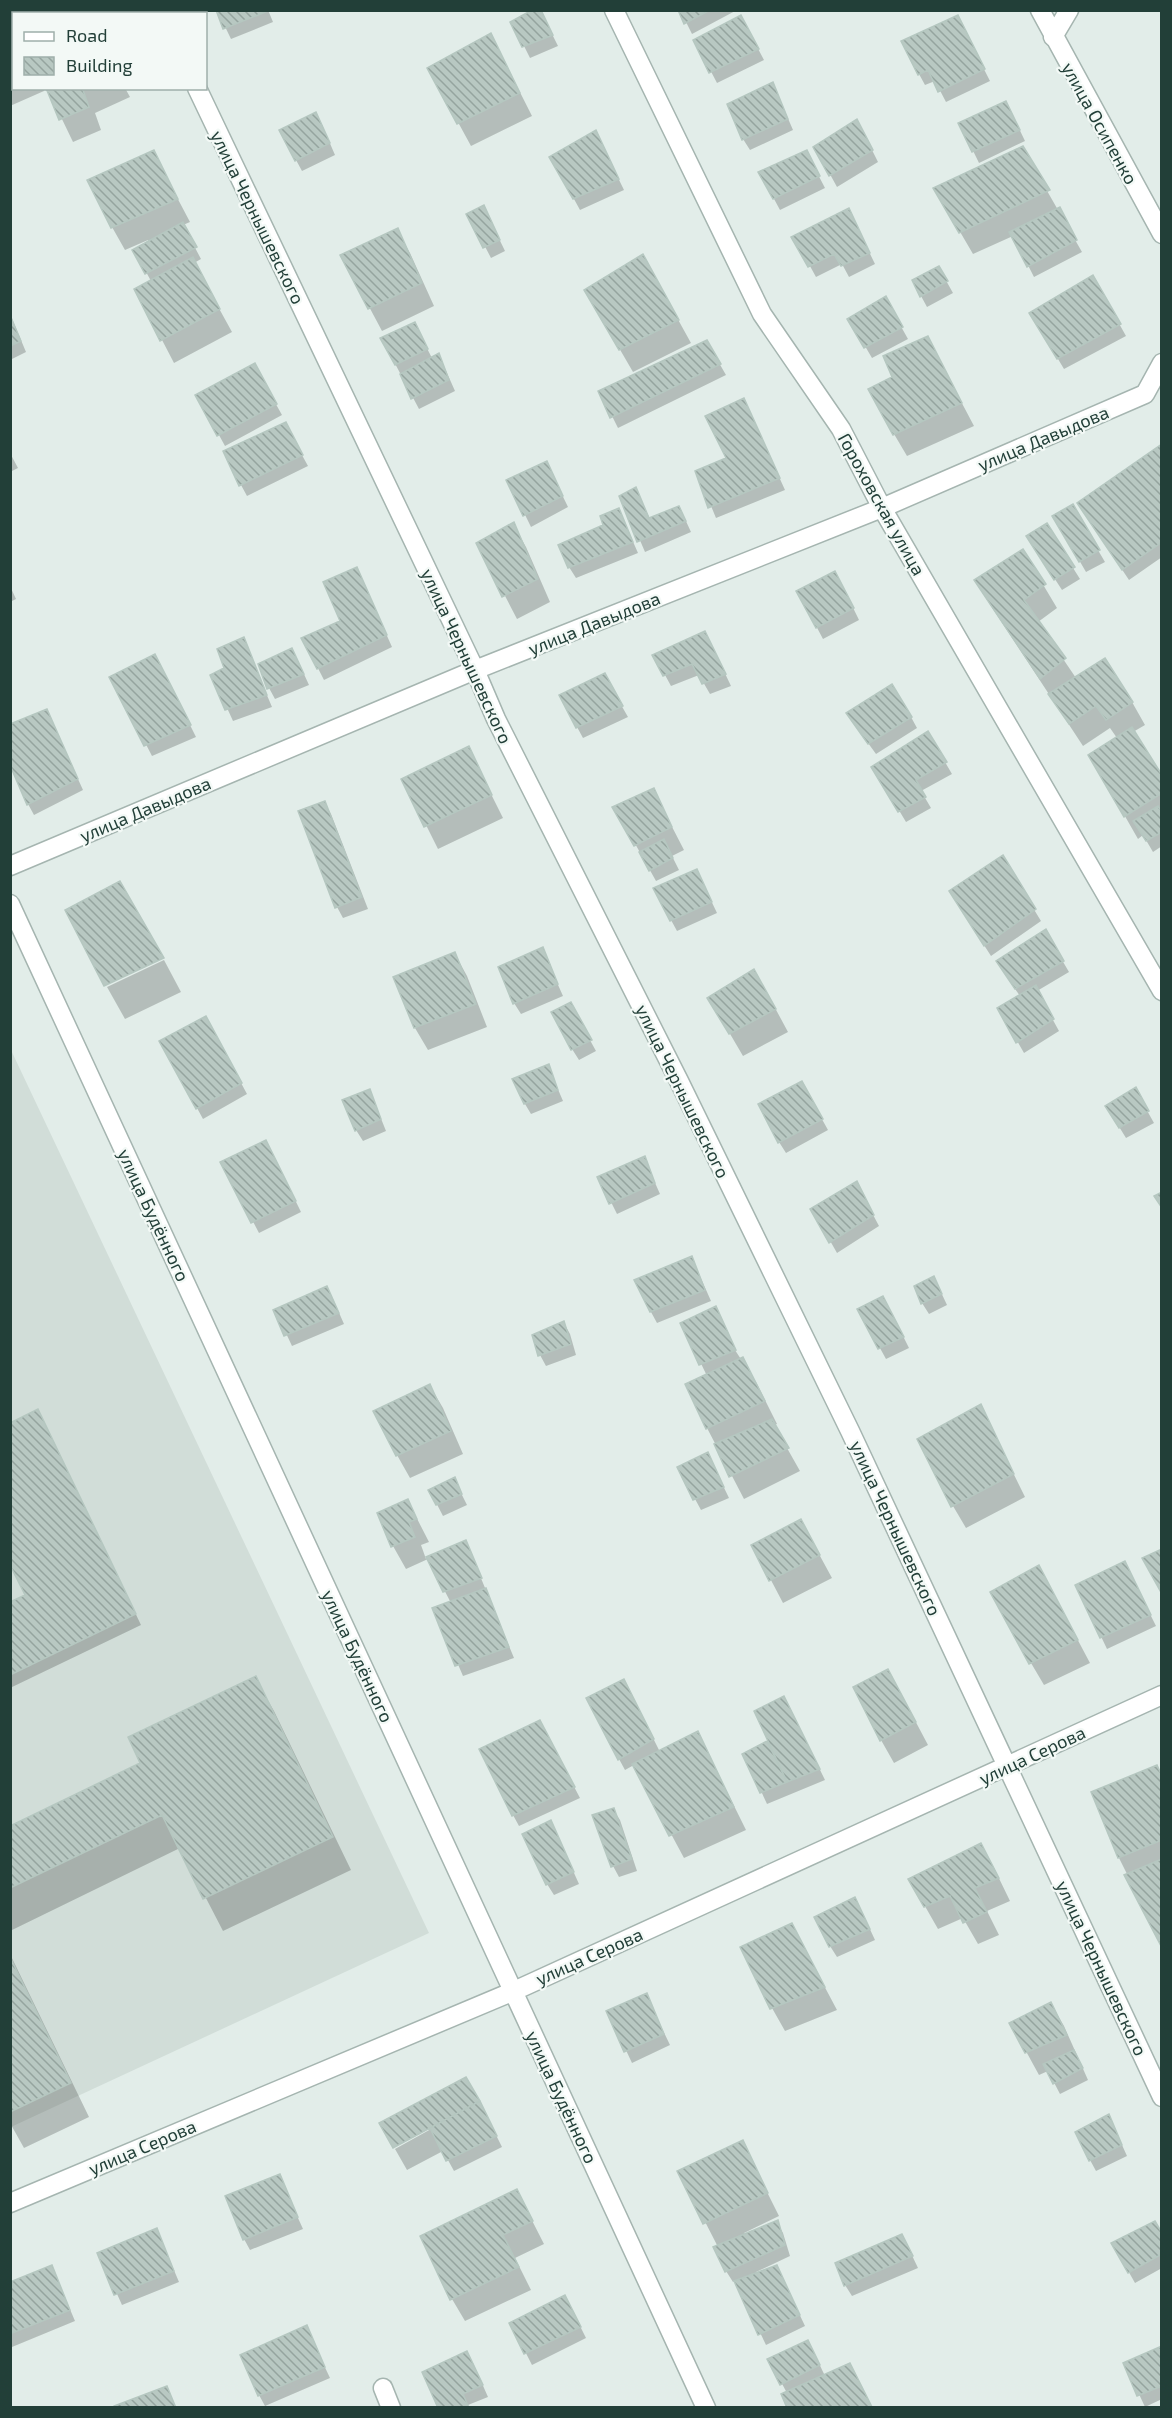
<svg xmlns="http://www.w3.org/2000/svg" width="1172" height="2418" font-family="'Exo 2',sans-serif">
<defs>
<pattern id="building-back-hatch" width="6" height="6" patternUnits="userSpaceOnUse" patternTransform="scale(1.5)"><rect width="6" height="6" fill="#b8c8c2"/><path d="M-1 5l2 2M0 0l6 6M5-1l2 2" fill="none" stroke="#95a49f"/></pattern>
</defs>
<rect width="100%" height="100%" fill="#e2ede9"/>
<!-- built -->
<path fill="#d1ddd8" d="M10,1048L429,1933L11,2127H10Z"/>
<!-- shadow -->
<path fill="#0003" d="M217,10H268L273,22L231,39Z
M680,10H737L692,34Z
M14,18V88H43L44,91L10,106V19Z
M545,20L558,46L530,58L512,22Z
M747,28L764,60L717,83L695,41Z
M963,28L990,81L946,102L935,81L925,85L919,74Z
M491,35L532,116L471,146L429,69Z
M773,84L793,130L750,150L743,139Z
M47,88H125L130,97L95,113L101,130L73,142Z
M1012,114L1025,141L979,163L960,124Z
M322,125L335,155L302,171L296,160Z
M863,132L878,162L837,187L815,147Z
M601,143L624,190L580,210L551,157Z
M1022,147L1082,252L1034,277L1013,236L973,254L935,189Z
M153,152L190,222L183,225L201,259L194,263L232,332L174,363L136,290L151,281L134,250L149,242L148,240L125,250L112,227Z
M812,163L825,188L780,210L760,173Z
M468,214L489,218L505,251L491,258Z
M854,221L875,264L849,277L842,264L816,277L794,237Z
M397,230L410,253L434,306L382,331L342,256Z
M939,268L953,293L927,307L921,296Z
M1093,277L1126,336L1064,369L1031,314Z
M655,278L691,343L633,372L586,291Z
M885,298L908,339L872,358L849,319Z
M10,314L26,352L10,360Z
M420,335L432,358L439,355L455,391L419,409L382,339Z
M927,337L974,426L907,456L894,434L893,378Z
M707,342L726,375L618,428L600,392Z
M254,365L282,415L225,446L197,395Z
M749,411L785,490L716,518L697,472L728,459Z
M291,435L308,466L247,496L241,485Z
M1162,446V557L1129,580L1085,514Z
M10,453L18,468L10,472Z
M552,474L568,507L531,527L508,480Z
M636,489L650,519H685L691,532L645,552L621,496Z
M1072,506L1105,562L1086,572L1054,517Z
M619,510L638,553L576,578L569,567Z
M513,524L526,547L550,602L517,619L478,544Z
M1046,525L1080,579L1062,590L1034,547Z
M1023,551L1057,608L1038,622L1076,678L1132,702L1145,725L1133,732L1162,778V846L1153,852L1143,835L1138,839L1090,755L1117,738L1110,728L1083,746L989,603Z
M362,580L392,647L324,680L303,639L342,621Z
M841,583L859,620L823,639L798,592Z
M10,586L16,599L10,602Z
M243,639L272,707L233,721L212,675L226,668Z
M711,644L731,686L710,694L699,675L671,686L665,675Z
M298,661L309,685L275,699L269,688Z
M161,667L196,737L152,756L111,677Z
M604,675L628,717L583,738L577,727Z
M911,717L917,728L876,754L855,725Z
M52,722L83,790L34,815L28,804Z
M928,733L952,774L921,791L931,808L906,822L873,767Z
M468,748L503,818L438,849L403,779Z
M653,790L684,850L672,856L679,870L656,881L615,808Z
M325,803L331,814L368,909L343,918L337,907Z
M1002,857L1041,921L991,956L957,903Z
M697,871L717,913L677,931L671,920Z
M1045,931L1069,972L1037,991L1059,1031L1024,1053L999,1009L1020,996L1004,973Z
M542,949L563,996L521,1014L514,1003Z
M455,954L467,976L487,1027L428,1050L415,1028L395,978Z
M164,960L181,992L125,1019L107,987Z
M767,993L788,1032L743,1056L709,998Z
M570,1004L596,1051L579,1060L572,1049Z
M212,1029L247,1094L203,1119L161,1042Z
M548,1066L563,1101L531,1114L525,1104Z
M1135,1089L1154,1123L1126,1138L1113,1117Z
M370,1091L386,1131L363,1141L356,1130Z
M808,1094L828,1130L786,1153L779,1142Z
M272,1153L301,1212L259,1233L222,1163Z
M644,1158L660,1194L617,1214L599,1178Z
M862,1194L879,1226L837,1253L812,1209Z
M692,1258L711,1301L657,1323L651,1312Z
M939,1288L947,1305L929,1314L922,1303Z
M333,1299L344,1324L292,1346L275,1310Z
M889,1308L909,1348L886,1359L859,1310Z
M564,1323L570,1334L576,1355L546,1366L540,1355Z
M682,1324L731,1344L756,1382L777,1424L774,1425L800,1471L744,1499L707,1428V1376Z
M430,1386L443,1408L463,1454L410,1478L397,1455Z
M980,1406L1025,1497L966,1528L953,1506Z
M44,1422L141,1625L10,1688V1604L27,1596Z
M713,1465L729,1498L701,1510L695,1499Z
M454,1479L467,1505L443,1516L430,1491Z
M408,1501L429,1542L421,1545L426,1559L466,1542L514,1658L463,1676L434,1609L451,1603L428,1559L406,1569L393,1546Z
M801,1521L832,1578L783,1603L753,1546Z
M1039,1567L1090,1663L1044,1685L1031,1663Z
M1130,1574L1156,1626L1107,1649L1077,1586Z
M255,1678L274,1711L351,1870L223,1931L180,1848L10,1931V1827L142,1764Z
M630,1692L660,1752L698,1733L746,1830L684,1858L634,1765L625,1770L619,1759Z
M901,1694L928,1745L894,1763L881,1740Z
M790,1709L825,1780L767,1804L744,1754L769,1741Z
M546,1733L580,1798L519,1826L513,1815Z
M1162,1776V1944L1119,1858L1093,1793Z
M613,1809L620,1820L637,1871L619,1877L613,1866Z
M556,1833L579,1884L554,1895L547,1884Z
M994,1868L1010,1901L987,1911L999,1935L978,1944L963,1918L938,1929L910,1880Z
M861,1910L875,1940L837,1957L830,1946Z
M804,1948L837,2010L785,2031L772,2008Z
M10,1954L89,2117L24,2148L10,2123Z
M646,1995L670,2045L632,2063L608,2012Z
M1051,2004L1064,2026L1088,2080L1060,2094L1048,2071L1039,2075L1011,2024Z
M1109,2116L1127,2156L1096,2171L1090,2160Z
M381,2124L491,2125L502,2147L454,2171L443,2151L407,2170L395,2149L431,2129V2125Z
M742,2142L779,2216L744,2233L745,2235L777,2222L783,2233L790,2256L756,2272L757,2274L777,2267L805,2326L766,2345L735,2281L733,2282L726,2271L718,2247L679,2171Z
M279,2176L303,2229L250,2250L244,2239Z
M517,2191L544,2244L515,2258L531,2290L465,2321L452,2299Z
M157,2230L179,2282L122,2305L99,2254Z
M1162,2235V2268L1135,2283L1113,2244Z
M908,2247L918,2268L852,2296L845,2285Z
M52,2267L75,2321L12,2347L10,2284Z
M571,2308L586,2338L532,2365L511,2324Z
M306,2327L330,2378L265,2406L259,2395Z
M1162,2348V2399L1145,2407L1125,2364Z
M814,2353L825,2376L849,2365L872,2408H788L787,2393L769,2360Z
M473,2363L488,2397L468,2405L469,2408H440Z"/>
<!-- building -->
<path fill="url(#building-back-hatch)" stroke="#b5c7c0" stroke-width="1.5" d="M216,10H268V11L223,29Z
M532,10H541L553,35L522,47L510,22Z
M678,10H710L684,24Z
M741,15L759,49L709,73L693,40Z
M958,15L985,69L938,92L928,70L918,75L901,41Z
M14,16V77L10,78V17Z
M491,33L520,93L457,124L427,68Z
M773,82L788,119L742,140L727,104Z
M46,88H88L83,90L89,107L59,120Z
M1006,101L1020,130L972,152L958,123Z
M316,112L330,143L295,161L279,130Z
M857,119L873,150L829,176L813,147Z
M596,130L619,179L573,199L549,157Z
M1023,146L1050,190L959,233L933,188Z
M154,150L178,199L111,228L87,180Z
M807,150L820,176L773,199L758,172Z
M484,205L500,240L483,248L466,214Z
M1060,207L1077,240L1027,267L1009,232Z
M849,208L870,253L841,266L834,254L808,267L791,237Z
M183,222L197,247L145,274L132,250Z
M398,228L422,283L368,309L340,255Z
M643,254L679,320L619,350L584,290Z
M193,257L220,309L160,341L134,289Z
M939,266L948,281L920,297L912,280Z
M1093,275L1121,324L1057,359L1029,313Z
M886,296L903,327L864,348L847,319Z
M10,315L21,341L10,346Z
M415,322L428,349L395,365L380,338Z
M928,336L962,403L893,435L868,389L892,377L883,356Z
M707,340L721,364L610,418L598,391Z
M439,353L449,380L411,399L400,374Z
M255,363L277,404L217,436L195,395Z
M744,398L780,478L708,508L695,471L726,458L705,416Z
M286,422L303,455L239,486L223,451Z
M1162,444V542L1122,570L1077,503Z
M547,461L563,496L523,516L506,480Z
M636,487L649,518L679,506L686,521L637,542L619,496Z
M1073,504L1100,550L1079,562L1052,516Z
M619,508L633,542L568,568L558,545L603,525L600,516Z
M514,522L538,579L502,597L476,543Z
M1047,523L1075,567L1054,580L1026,536Z
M1023,549L1046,584L1024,600L1066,658L1040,679L974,580Z
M357,567L387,635L317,669L301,638L340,621L323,582Z
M835,571L854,608L816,628L796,591Z
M705,631L726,674L702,684L692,664L663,676L652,655Z
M244,637L267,695L225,710L210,675L224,668L217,649Z
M292,648L304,674L267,689L258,664Z
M155,654L191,725L144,746L109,677Z
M1105,658L1133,702L1106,720L1096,706L1069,724L1048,694Z
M605,673L623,706L576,728L559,695Z
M892,684L912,717L868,744L846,713Z
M47,709L78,779L27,805L10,765V724Z
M1132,727L1162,775V793L1124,817L1088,755Z
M928,731L947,762L916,780L926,797L898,812L871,767Z
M469,746L492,795L424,827L401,779Z
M654,788L672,827L634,846L612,807Z
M325,801L362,897L335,908L298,811Z
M1158,806L1162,812V832L1146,841L1133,821Z
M664,839L673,858L649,871L639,852Z
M1003,855L1036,909L984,946L949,891Z
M697,869L712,902L670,921L653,888Z
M120,881L164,958L104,986L65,910Z
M1046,929L1064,961L1015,989L996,961Z
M543,947L558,984L513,1004L498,967Z
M455,952L476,1004L414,1028L393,977Z
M754,969L776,1009L729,1034L707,998Z
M1036,985L1054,1019L1016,1043L997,1008Z
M571,1002L592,1040L571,1050L551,1012Z
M206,1016L242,1083L196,1109L159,1041Z
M549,1064L558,1090L524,1104L512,1079Z
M802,1081L823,1119L778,1143L758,1104Z
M1136,1087L1149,1111L1119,1128L1105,1106Z
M370,1089L381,1119L355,1131L342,1100Z
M266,1140L296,1201L251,1223L220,1162Z
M645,1156L655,1183L609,1204L597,1177Z
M857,1181L874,1215L829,1243L810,1209Z
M1162,1192V1208L1154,1196Z
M692,1256L705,1290L650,1312L634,1280Z
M934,1276L942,1294L921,1304L914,1286Z
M327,1286L339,1313L284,1336L273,1310Z
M883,1296L904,1337L878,1349L857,1309Z
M716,1306L736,1350L699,1365L680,1323Z
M564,1321L571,1344L538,1356L532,1335Z
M743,1357L765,1401L706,1429L685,1384Z
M430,1384L451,1431L396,1456L373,1411Z
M981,1404L1014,1474L951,1507L917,1439Z
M38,1409L136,1614L10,1675V1602L25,1595L10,1565V1423Z
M772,1419L789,1448L729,1477L714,1444Z
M708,1452L724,1487L693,1500L677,1467Z
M455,1477L462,1494L436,1505L428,1490Z
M408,1499L417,1519L409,1522L415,1537L391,1547L377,1513Z
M801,1519L820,1555L769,1581L751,1545Z
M466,1540L482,1578L443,1592L426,1557Z
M1162,1549V1594L1142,1558Z
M1125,1561L1151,1615L1100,1638L1075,1585Z
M1039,1565L1078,1640L1029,1664L990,1592Z
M486,1588L509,1647L455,1666L432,1608Z
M888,1669L916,1722L880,1741L853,1687Z
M256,1676L333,1837L203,1899L162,1815L10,1888V1826L140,1763L128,1737Z
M624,1679L654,1739L618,1760L586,1698Z
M784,1696L820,1769L787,1782L754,1711Z
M540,1720L575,1787L512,1816L479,1749Z
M698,1731L734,1807L669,1836L632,1764Z
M767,1741L787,1782L760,1793L742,1754Z
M1157,1765L1162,1776V1840L1118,1858L1091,1792Z
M614,1808L632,1859L611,1867L592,1815Z
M551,1820L574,1872L546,1885L522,1834Z
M981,1843L999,1878L975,1888L987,1912L963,1923L950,1896L924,1907L908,1879Z
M1162,1859V1948L1124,1875Z
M855,1897L870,1929L829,1947L814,1917Z
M792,1923L825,1987L770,2009L740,1947Z
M10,1957L71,2083L10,2112Z
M647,1993L664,2034L624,2052L606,2011Z
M1051,2002L1067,2035L1025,2053L1009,2023Z
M1074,2050L1083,2068L1053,2084L1043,2064Z
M466,2077L480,2101L393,2148L379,2123Z
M480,2101L497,2136L446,2161L430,2128Z
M1109,2114L1122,2145L1089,2161L1075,2132Z
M743,2140L768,2193L703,2224L677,2171Z
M280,2174L298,2217L243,2240L225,2196Z
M517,2189L533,2221L503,2235L519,2267L450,2300L420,2236Z
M778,2220L785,2245L725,2272L713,2247Z
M1155,2221L1162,2233V2254L1128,2273L1111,2243Z
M157,2228L174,2271L114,2295L97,2253Z
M902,2234L913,2256L844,2286L835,2263Z
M52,2265L70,2310L10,2334V2282Z
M777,2265L800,2315L758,2335L734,2281Z
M565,2295L581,2327L524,2354L509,2323Z
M307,2325L325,2367L258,2396L240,2355Z
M808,2340L820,2365L780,2385L767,2359Z
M1162,2346V2386L1137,2396L1123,2363Z
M467,2351L483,2385L463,2394L469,2408H438L422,2372Z
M850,2363L872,2407L787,2408L781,2394Z
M167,2386L176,2408H114V2406Z"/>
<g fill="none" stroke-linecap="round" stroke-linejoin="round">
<!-- service casing -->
<g stroke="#a5b5b0" stroke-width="21">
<path id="service" d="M383,2388L391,2408"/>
</g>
<!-- minor casing -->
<g stroke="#a5b5b0" stroke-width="21">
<path id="minor" d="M159,10L161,14
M614,10L762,314L841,429L882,508L1162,991
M1040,10L1162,234
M1053,37L1069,10
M197,88L475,670L496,719L679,1081L850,1431L1162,2097
M10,866L475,670L882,508L1145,394L1162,363
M10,904L706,2408
M10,2203L514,1991L1162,1695"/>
</g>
<!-- service -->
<use href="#service" stroke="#fff" stroke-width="18"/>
<!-- minor -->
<use href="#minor" stroke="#fff" stroke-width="18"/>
</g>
<g text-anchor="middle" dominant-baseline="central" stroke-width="4.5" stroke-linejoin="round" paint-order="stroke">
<!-- street labels -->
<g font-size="18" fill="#223f38" stroke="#f3f9f6">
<text transform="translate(1100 123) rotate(61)">улица Осипенко</text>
<text transform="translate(258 217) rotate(64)">улица Чернышевского</text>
<text transform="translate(1043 438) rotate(-23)">улица Давыдова</text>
<text transform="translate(882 504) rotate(61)">Гороховская улица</text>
<text transform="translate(594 623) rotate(-22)">улица Давыдова</text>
<text transform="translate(467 656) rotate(65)">улица Чернышевского</text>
<text transform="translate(145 809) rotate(-23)">улица Давыдова</text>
<text transform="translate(683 1091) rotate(64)">улица Чернышевского</text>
<text transform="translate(154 1215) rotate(65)">улица Будённого</text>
<text transform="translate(896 1528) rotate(65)">улица Чернышевского</text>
<text transform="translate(358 1656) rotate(65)">улица Будённого</text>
<text transform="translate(1032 1755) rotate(-25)">улица Серова</text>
<text transform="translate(589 1956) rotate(-24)">улица Серова</text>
<text transform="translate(1102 1968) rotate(65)">улица Чернышевского</text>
<text transform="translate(562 2097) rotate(65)">улица Будённого</text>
<text transform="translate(142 2147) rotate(-23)">улица Серова</text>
</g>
</g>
<!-- border -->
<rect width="1172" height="2418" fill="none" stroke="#223f38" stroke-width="24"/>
<!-- legend -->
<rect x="12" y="12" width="195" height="78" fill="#f3f9f6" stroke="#9fafaa" stroke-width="1.5"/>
<rect x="24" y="32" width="30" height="9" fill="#ffffff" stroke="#9fafaa" stroke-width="1.5"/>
<text x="66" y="42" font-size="18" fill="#223f38">Road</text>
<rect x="24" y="57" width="30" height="18" fill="url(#building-back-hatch)" stroke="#9fafaa" stroke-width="1.5"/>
<text x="66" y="72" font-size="18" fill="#223f38">Building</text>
</svg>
